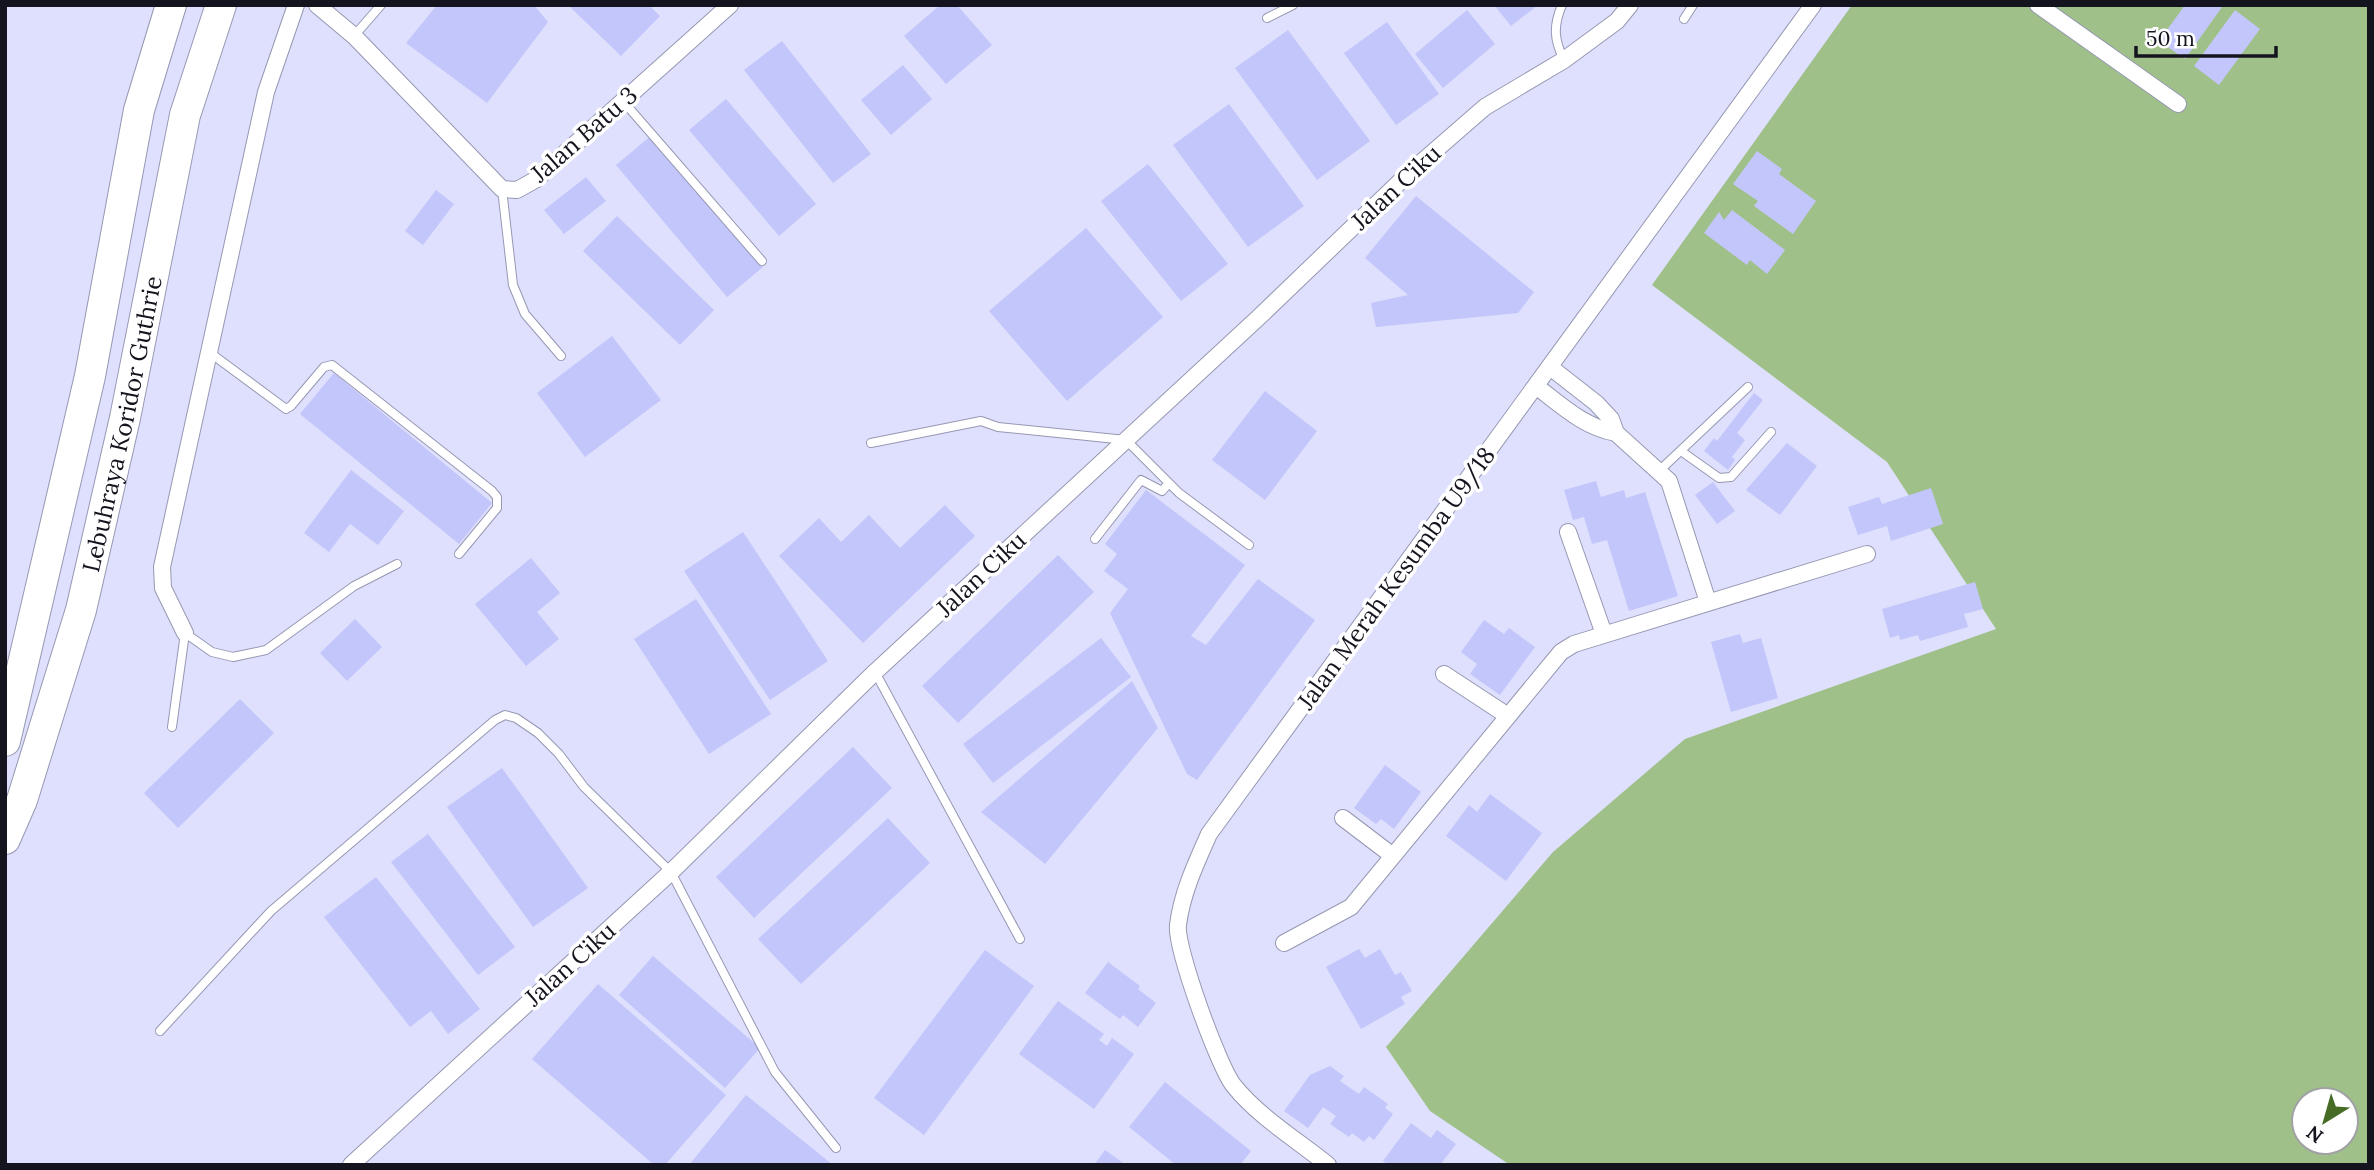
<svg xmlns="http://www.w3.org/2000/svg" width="2374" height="1170" font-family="Lora,serif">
<rect width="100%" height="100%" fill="#dee0fd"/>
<!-- green -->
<path fill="#a0c089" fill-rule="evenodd" d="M1852,5H2369V1165H1510L1430,1111L1386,1047L1553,852L1685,739L1996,629L1887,462L1652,285ZM2304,1100H2346V1142H2304Z"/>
<!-- building -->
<path fill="#c3c6fa" d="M437,5H534L548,22L487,103L406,43Z
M568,5H649L660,16L621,56Z
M940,5H957L992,45L946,84L904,36Z
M1494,5H1538L1511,26Z
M2185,5L2222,7L2185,59L2159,41Z
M1467,10L1495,44L1443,88L1415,54Z
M2235,10L2260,29L2219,85L2194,66Z
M1387,22L1439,94L1396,125L1344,53Z
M1288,30L1370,141L1317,180L1235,68Z
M782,41L871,154L833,183L744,70Z
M903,65L932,99L891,135L861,100Z
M726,99L816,204L779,236L689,130Z
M1229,104L1304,206L1248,247L1173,145Z
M652,135L763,267L727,297L616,165Z
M1757,151L1782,169L1779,174L1816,201L1793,234L1754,206L1758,201L1733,184Z
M1148,164L1228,264L1181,301L1101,201Z
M586,177L606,201L564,234L544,210Z
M436,190L454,204L423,245L405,231Z
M1416,196L1534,292L1518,313L1376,327L1371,303L1408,295L1365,258Z
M1732,210L1785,250L1767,274L1750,260L1747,265L1704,233L1719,212L1724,220Z
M617,216L714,310L680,345L583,251Z
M1086,228L1163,317L1067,401L989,311Z
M612,336L661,400L585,457L537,393Z
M334,373L492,503L459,544L300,414Z
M1265,391L1317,431L1265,500L1212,460Z
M1754,393L1763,400L1737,433L1745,440L1732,457L1735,460L1728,470L1704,451L1714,438L1717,441Z
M1787,443L1817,466L1780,515L1746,490Z
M351,470L404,511L378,545L350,524L329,552L304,533Z
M1596,481L1601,497L1624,490L1626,498L1645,492L1678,596L1629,611L1607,540L1592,544L1584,517L1573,520L1564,490Z
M1713,482L1735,511L1717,524L1695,495Z
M1931,488L1943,524L1891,541L1887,526L1858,535L1848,507L1879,497L1882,504Z
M1146,490L1245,565L1191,636L1206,645L1258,579L1315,620L1197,780L1187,774L1110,613L1128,589L1104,571L1117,554L1105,544Z
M945,505L975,536L863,643L779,556L819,518L841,542L869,515L900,548Z
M743,532L828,661L770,700L684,571Z
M1058,555L1094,592L958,723L922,686Z
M531,558L560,593L537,612L559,639L526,666L475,604Z
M1975,582L1983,609L1964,614L1968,627L1920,641L1918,635L1900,640L1899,635L1890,638L1882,609Z
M696,599L771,714L709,754L634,639Z
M355,619L382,647L347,681L320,653Z
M1484,620L1504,634L1509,628L1535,647L1500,695L1470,674L1477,664L1461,652Z
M1740,634L1743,643L1761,638L1778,698L1731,712L1711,642Z
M1101,638L1131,677L993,783L963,744Z
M1132,681L1158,728L1045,864L981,812Z
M240,699L274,733L178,828L144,793Z
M853,747L892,788L754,918L716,877Z
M1385,765L1421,792L1394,829L1381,819L1376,824L1354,808Z
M502,768L588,888L533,927L447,807Z
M1490,794L1542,833L1506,881L1446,836L1469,805L1477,812Z
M888,818L930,863L801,984L758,939Z
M428,834L515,947L478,975L391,862Z
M376,877L480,1009L448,1034L431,1011L410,1027L324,917Z
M1359,949L1365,958L1380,949L1395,975L1401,972L1412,991L1401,997L1405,1004L1361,1029L1326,967Z
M985,950L1034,986L924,1135L874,1098Z
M653,956L760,1048L725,1088L619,995Z
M1108,962L1140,986L1138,989L1156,1003L1138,1027L1123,1015L1120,1019L1085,993Z
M598,984L726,1095L665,1165H654L532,1059Z
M1058,1001L1104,1034L1099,1040L1107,1046L1112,1038L1134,1054L1094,1109L1019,1054Z
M1330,1066L1344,1076L1340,1081L1359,1094L1364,1087L1388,1104L1385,1108L1393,1114L1374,1140L1369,1136L1364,1142L1352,1133L1349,1137L1330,1124L1336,1116L1323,1107L1308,1128L1284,1111L1310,1075Z
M1165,1082L1251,1151L1240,1165H1176L1129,1127Z
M746,1095L833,1165H689Z
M1411,1123L1431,1138L1437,1130L1456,1144L1440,1165H1388L1383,1161Z
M1105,1150L1126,1165H1094Z"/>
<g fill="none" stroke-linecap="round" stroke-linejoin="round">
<!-- lane casing -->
<g stroke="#9698b2" stroke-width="10">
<path id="lane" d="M1562,5C1553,26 1554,40 1564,60
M1267,18L1293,5
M1684,19L1693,5
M354,36L381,5
M623,101L762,261
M502,189L513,285L525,314L561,356
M209,352L286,409L291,406L324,367L332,365L492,491L497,497V508L459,554
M871,443L981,421L998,427L1126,440L1179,493L1249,545
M1681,451L1719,478L1731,477L1771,432
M1659,471L1748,387
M1095,539L1141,480L1162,491L1169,483
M875,672L1020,939
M172,727L185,633L212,652L233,657L266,650L354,586L397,564
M160,1031L271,911L495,720L505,715L516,718L538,733L559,754L584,787L671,872L775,1072L836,1148"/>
</g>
<!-- street casing -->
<g stroke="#9698b2" stroke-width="18">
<path id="street" d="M317,5L354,36L502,189L517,190L535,180L730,5
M2038,5L2178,104
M1550,367L1596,403L1611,419L1616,433L1669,481L1708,602
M1536,386C1562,406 1584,427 1616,433
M1568,532L1604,634
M185,633L163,588L162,567L266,92L296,5
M1444,674L1508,716
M1343,818L1393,856
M1284,943L1351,907L1561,652L1574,644L1867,554
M351,1165L671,872L875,672L1258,318L1408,174L1485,107L1564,60L1617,21L1630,5
M1328,1165C1297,1140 1259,1117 1234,1086C1219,1068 1175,947 1178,925C1182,893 1196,863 1209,834L1813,5"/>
</g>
<!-- highway casing -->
<g stroke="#9698b2" stroke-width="32">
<g id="highway">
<path d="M5,741L90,376L139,110L171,5"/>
<path id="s1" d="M5,839L22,800L81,610L125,418L185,115L221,5"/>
</g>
</g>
<!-- lane -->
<use href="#lane" stroke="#fff" stroke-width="8"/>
<!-- street -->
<use href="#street" stroke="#fff" stroke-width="16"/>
<!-- highway -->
<use href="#highway" stroke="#fff" stroke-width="30"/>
</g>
<g text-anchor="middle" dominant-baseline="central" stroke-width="7" stroke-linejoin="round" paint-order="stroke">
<!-- street labels -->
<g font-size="24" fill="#14141e" stroke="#fff">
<text transform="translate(584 134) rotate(-41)">Jalan Batu 3</text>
<text transform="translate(1396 187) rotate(-43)">Jalan Ciku</text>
<text stroke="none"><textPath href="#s1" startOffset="432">Lebuhraya Koridor Guthrie</textPath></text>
<text transform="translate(981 574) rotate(-43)">Jalan Ciku</text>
<text transform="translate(1396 578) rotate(-54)">Jalan Merah Kesumba U9/18</text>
<text transform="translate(570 964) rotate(-42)">Jalan Ciku</text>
</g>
</g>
<!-- border -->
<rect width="2374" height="1170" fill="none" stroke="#14141e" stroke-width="14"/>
<!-- north arrow -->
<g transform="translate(2325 1121) rotate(217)"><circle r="33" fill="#ffffff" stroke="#a1a1a5" stroke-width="2"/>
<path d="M0-5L12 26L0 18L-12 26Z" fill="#466c26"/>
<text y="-10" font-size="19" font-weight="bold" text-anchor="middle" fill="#14141e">N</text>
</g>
<!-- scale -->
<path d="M2136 46v10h140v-10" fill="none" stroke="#14141e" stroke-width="3.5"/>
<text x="2146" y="46" font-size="21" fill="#14141e" stroke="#ffffff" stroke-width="5" paint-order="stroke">50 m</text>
</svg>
